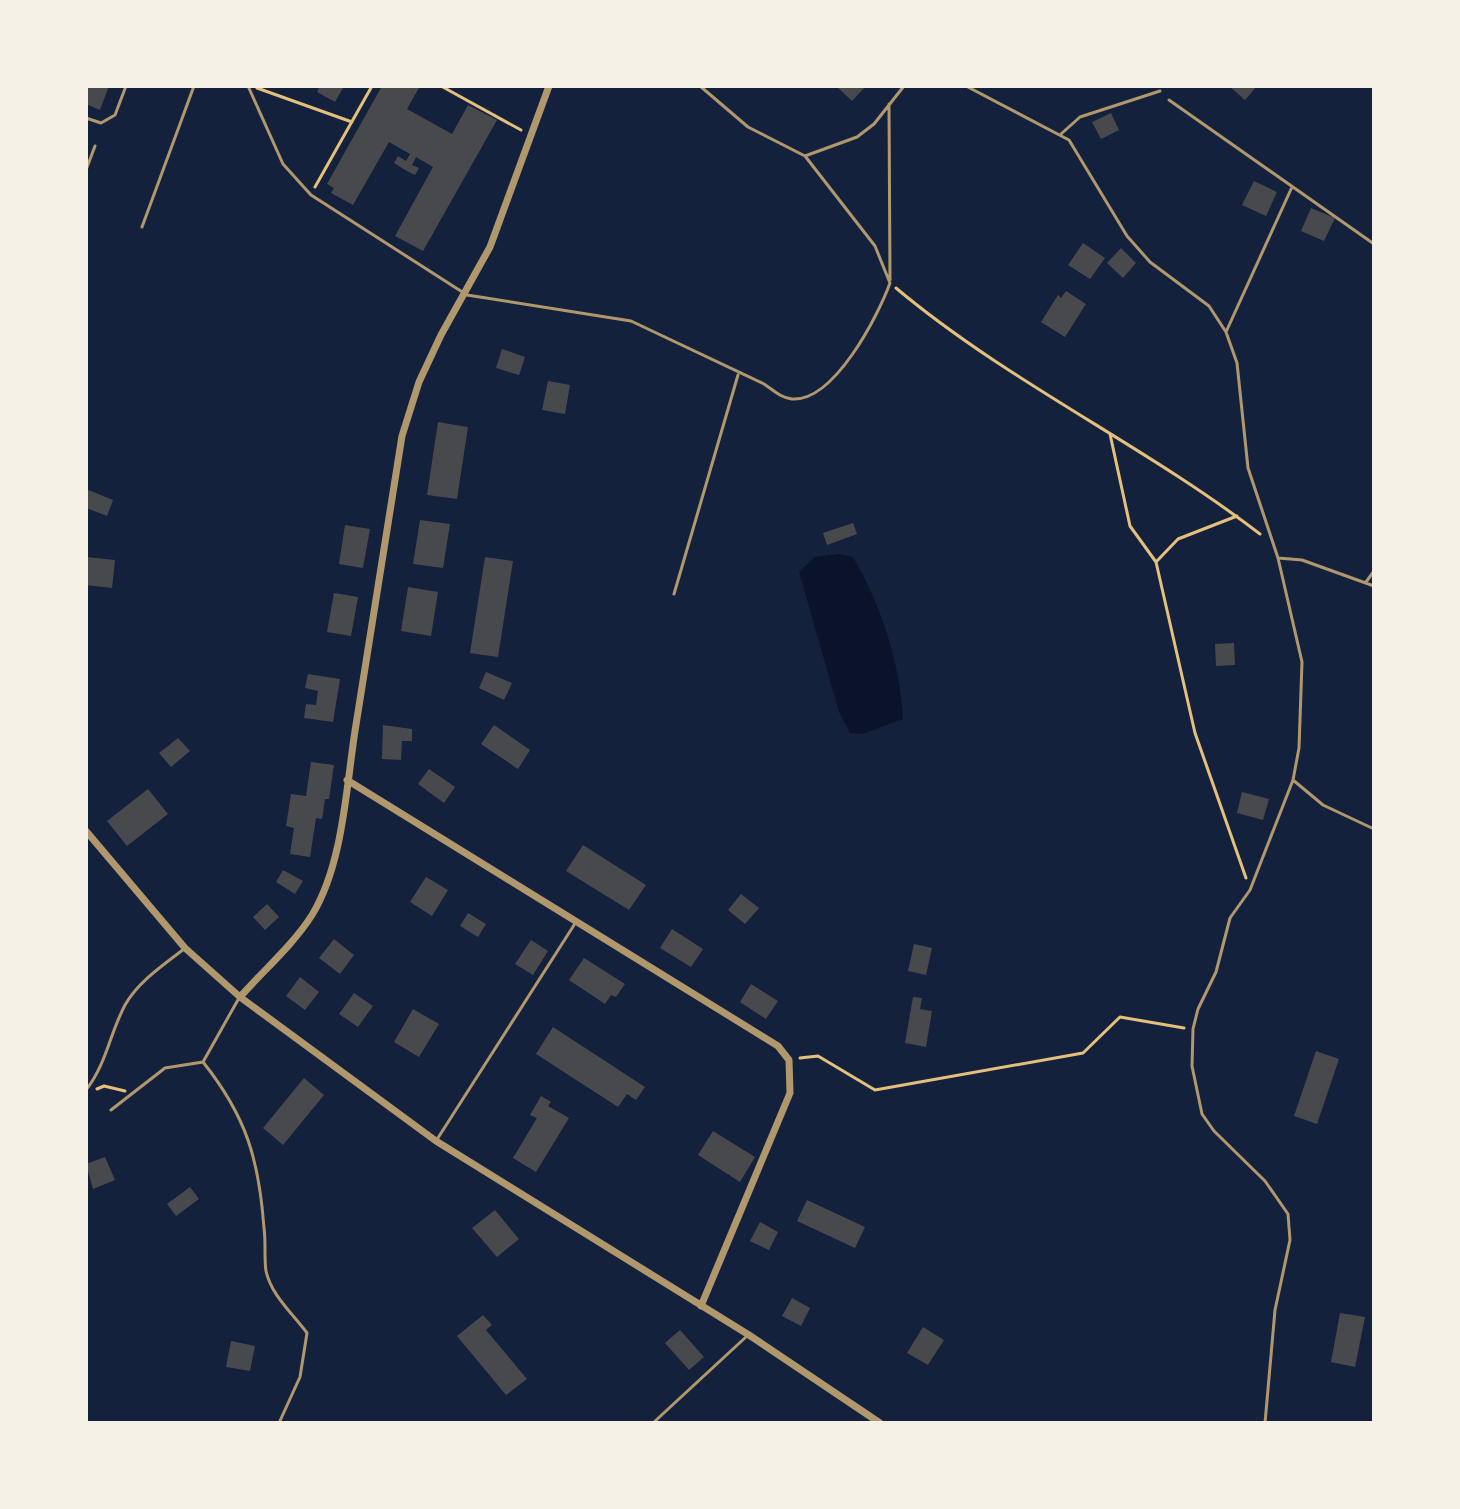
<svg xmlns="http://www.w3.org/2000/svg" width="1460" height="1509" font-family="Mulish,sans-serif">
<rect width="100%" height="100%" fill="#14213d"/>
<!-- water -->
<path fill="#0b132b" d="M839,554L853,557C881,605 900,663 903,719L862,734L850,733L839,712L799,572L815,557Z"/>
<!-- building -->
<path fill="#48494c" d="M86,86H109L100,110L86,104Z
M320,86H344L335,102L317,92Z
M382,86H420L407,109L452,134L468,105L497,120L423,251L395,236L433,167L416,157L412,165L419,168L415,175L405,170L394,163L398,156L406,161L410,154L389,142L353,205L331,193L334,188L327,184Z
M836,86H866L852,101Z
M1229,86H1257L1245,100Z
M1111,113L1119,130L1101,139L1092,122Z
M1254,181L1277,192L1266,216L1242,205Z
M1311,208L1335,218L1324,241L1301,231Z
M1083,243L1105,258L1090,279L1068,265Z
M1121,248L1136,263L1123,278L1107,263Z
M1066,291L1086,304L1065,337L1041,322L1058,295L1061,298Z
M502,349L525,357L519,375L496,368Z
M548,381L570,385L565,414L542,410Z
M438,422L468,427L457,499L427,495Z
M86,489L113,500L107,516L86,508Z
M420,520L450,524L443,568L413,564Z
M853,523L857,534L827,545L823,533Z
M345,525L370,529L363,568L339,564Z
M86,557L115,560L112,588L86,585Z
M485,557L513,561L498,657L470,653Z
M408,587L438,592L431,636L401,631Z
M334,593L358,597L351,636L327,632Z
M1234,643L1235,665L1216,666L1215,644Z
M486,672L512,683L504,700L479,688Z
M308,674L340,679L333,722L304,718L306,704L316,705L318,691L305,688Z
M383,725L412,729V741H402L401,760L382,759Z
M494,725L530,750L518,769L481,744Z
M178,738L190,751L171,767L159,753Z
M311,762L334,765L329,799H325L322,819L316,818L310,857L290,854L294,828L286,826L291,794L306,796Z
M429,769L455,787L444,803L418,784Z
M148,789L168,814L127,846L107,821Z
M1242,792L1269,799L1263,820L1237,813Z
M583,845L646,885L629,910L566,871Z
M283,870L303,881L295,894L276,882Z
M426,877L448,890L432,916L410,902Z
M741,894L759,908L745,924L728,910Z
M267,904L279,917L265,930L253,917Z
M468,913L486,924L478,937L460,926Z
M672,929L703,949L691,967L660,948Z
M334,939L354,955L340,974L319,958Z
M531,940L548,951L533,975L515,964Z
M914,944L932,948L926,975L908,971Z
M584,958L625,984L616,997L611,995L605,1004L569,980Z
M300,977L319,992L305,1010L286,996Z
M751,984L778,1001L766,1019L740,1002Z
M354,993L373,1006L358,1027L339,1014Z
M913,997L922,998L920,1009L932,1011L926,1047L905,1043Z
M413,1009L439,1024L419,1057L394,1042Z
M553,1027L645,1087L636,1100L627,1094L618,1107L536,1054Z
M1316,1051L1339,1059L1317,1124L1294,1116Z
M304,1078L324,1095L283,1145L263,1128Z
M541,1096L551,1102L548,1106L569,1118L536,1172L513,1158L537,1118L530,1115Z
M713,1131L755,1157L740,1182L698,1155Z
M105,1157L115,1180L93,1189L86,1164Z
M190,1187L199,1199L176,1216L167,1204Z
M807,1200L865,1227L855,1248L797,1221Z
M495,1210L519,1239L497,1257L472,1228Z
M760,1222L778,1232L769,1250L750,1241Z
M792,1298L810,1308L801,1326L782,1316Z
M1340,1313L1365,1317L1355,1367L1331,1362Z
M483,1315L492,1325L486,1330L527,1379L506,1395L457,1336Z
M923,1327L944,1340L928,1365L907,1353Z
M680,1330L704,1357L689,1370L665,1343Z
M231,1341L255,1346L250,1371L226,1367Z"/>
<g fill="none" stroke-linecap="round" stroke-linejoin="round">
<!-- path -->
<path stroke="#e5c07b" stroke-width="3" d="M441,86L521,130
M257,88L352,122
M315,187L372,86
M896,288C1008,382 1144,445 1260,534
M1110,434L1130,526L1156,562L1195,733L1246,878
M1156,562L1178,539L1237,516
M800,1058L818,1056L875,1090L1083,1053L1120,1017L1184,1028
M97,1089L104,1086L125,1091"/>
<!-- service -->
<path stroke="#b1986c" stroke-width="3" d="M248,86L283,164L311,195L467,295L631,321L764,384C773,390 781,398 792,399C834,402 878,316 890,283L875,246L805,156
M700,86L748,127L805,156L857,137L874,124L904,86
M966,86L1069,140L1127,236L1150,262L1209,306L1226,332L1237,363L1248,468L1278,558L1302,662L1299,748L1293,780L1250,890L1230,918L1216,972L1198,1009L1193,1029L1192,1066L1202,1114L1214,1131L1265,1181L1288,1214L1290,1240L1275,1310L1265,1423
M1169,100L1374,244
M889,104L890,280
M86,118L101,123L115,115L126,86
M1061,134L1080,117L1160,91
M86,170L95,146
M142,227L194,86
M1226,332L1292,187
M1278,558L1302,560L1374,586
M1366,582L1374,571
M674,594L738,375
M1293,780L1323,805L1374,829
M203,1062C246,1116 259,1159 264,1228C266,1242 264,1258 266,1271C271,1295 293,1314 307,1333L300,1377L279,1423
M86,1090C106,1065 110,1033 125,1005C138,982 163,965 184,949
M111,1110L165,1068L203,1062L239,998
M436,1141L576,922
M653,1423L747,1336"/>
<!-- minor -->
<path stroke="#b1986c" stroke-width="7" d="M347,780L778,1046L789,1060L790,1093L701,1306
M86,831L185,948L240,997L436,1141L749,1335L880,1423
M240,997C263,971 293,945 312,915C343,864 346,789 355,731C371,633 386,534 402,436L419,382L441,335L490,247L549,86"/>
</g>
<!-- border -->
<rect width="1460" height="1509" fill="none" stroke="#f6f1e7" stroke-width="176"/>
</svg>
